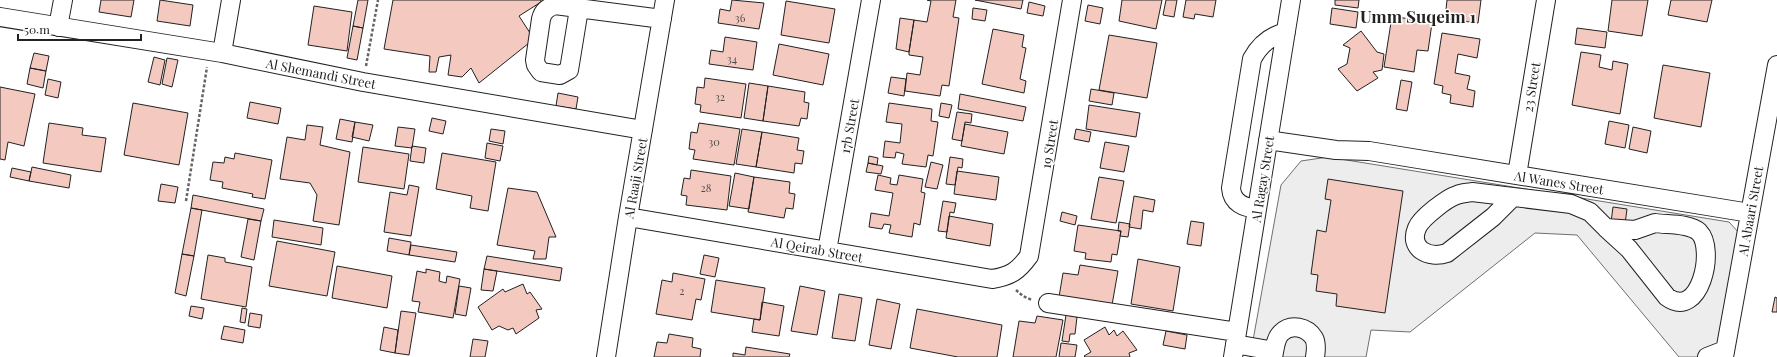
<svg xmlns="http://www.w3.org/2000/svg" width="1777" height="357" font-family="'Playfair Display',serif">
<rect width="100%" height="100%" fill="#fff"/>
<!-- parking -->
<path fill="#ededed" stroke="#6f6f6f" d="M1328,157L1729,222L1740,234L1719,357H1679L1577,235L1535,233L1410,332L1371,330L1366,357H1250L1281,185L1301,161Z"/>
<!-- building -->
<path fill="#f3c9c0" stroke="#222" d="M101,0H134L131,17L99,12Z
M160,0L193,5L190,26L157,21Z
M358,0H368L363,28L353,26Z
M393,0H541V2L519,16L534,39L479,83L471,68L462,77L448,75L451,55L439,57L436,72H429L430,56L384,49Z
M732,0L764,3L759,29L718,23L720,9L730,11Z
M927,0H956L953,17L959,18L949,86L942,85L940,96L905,91L907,73L920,75L923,57L909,55V52L914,20L927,22L931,1Z
M975,0H1023L1021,9Z
M1122,0H1162L1156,29L1119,21Z
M1166,0H1177L1174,17L1163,15Z
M1186,0H1216L1213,17L1195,14L1194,19L1183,17Z
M1335,0H1359L1358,8L1335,5Z
M1447,0H1481L1478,23L1445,19Z
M1612,0H1648L1642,36L1608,31Z
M1671,0H1712L1707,22L1668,15Z
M786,1L835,9L829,43L781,35Z
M1029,2L1045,6L1043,16L1027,13Z
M1088,5L1103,8L1100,24L1085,21Z
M314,6L352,12L347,51L308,45Z
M973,8L987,10L985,21L972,19Z
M1332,8L1358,12L1356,28L1330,24Z
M1392,16L1432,23L1428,51L1417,50L1414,72L1384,67Z
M900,18L914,20L909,52L896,49Z
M353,26L363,28L357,60L347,58Z
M1577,28L1607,32L1605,48L1575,44Z
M993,29L1024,35L1022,47L1026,48L1020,79L1026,81L1024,93L982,84Z
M1361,31L1377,52L1384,54L1382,70L1373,72L1378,78L1357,91L1338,69L1347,64L1350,48L1343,45Z
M1442,33L1480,39L1477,58L1458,54L1455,73L1470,76L1467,89L1475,91L1473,107L1450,103L1451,95L1442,93L1443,86L1434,84Z
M1109,35L1157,43L1147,98L1099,90Z
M725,37L757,42L753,70L709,64L711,50L723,52Z
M779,44L829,54L823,85L773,75Z
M1581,52L1601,55L1599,67L1612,70L1613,61L1628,64L1620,114L1572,105Z
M34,53L49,56L46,71L30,68Z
M154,57L165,60L160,85L148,82Z
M167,58L178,60L172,87L162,84Z
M1663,65L1710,73L1701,127L1654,118Z
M30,68L46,71L43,88L27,84Z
M891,77L906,79L904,96L888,93Z
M705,78L746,84L741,118L700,112L701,105L695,104L697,87L704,88Z
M48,79L61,82L58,98L45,95Z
M1401,80L1412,82L1407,111L1396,109Z
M749,83L768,86L763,121L744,118Z
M768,86L805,92L804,102L809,103L807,119L801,118L799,126L763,121Z
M0,87L35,94L24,146L8,142L5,160L0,159Z
M1091,89L1114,93L1112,105L1089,101Z
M558,93L578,97L576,109L556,106Z
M960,94L1026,107L1023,121L958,109Z
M250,102L281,108L278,124L247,118Z
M133,103L188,113L179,165L124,155Z
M889,103L932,109L931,121L938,122L933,156L928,155L926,167L902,164L904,154L896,152L895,158L883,157L885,141L900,143L902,124L886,122Z
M941,103L952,105L949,118L939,116Z
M1089,105L1140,113L1136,137L1086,129Z
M957,112L972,114L971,123L965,122L962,141L952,139Z
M432,118L446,121L443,134L429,131Z
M340,119L355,122L352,142L336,139Z
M1609,121L1629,125L1625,148L1605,144Z
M355,122L373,125L369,141L352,137Z
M49,123L83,128L82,135L106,138L101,172L43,163Z
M699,123L740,129L734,165L693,159L695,150L689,149L691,132L697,133Z
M965,124L1008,132L1004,154L961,146Z
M307,125L323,127L320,145L350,152L339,225L313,221L317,195L310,183L280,179L287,137L305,140Z
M398,127L415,129L412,148L395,146Z
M1633,127L1651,131L1647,153L1629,149Z
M491,129L505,131L503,144L489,141Z
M742,129L762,132L756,167L736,164Z
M1076,129L1091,132L1089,142L1074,139Z
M762,132L799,138L797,150L804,151L802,164L795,163L794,173L756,167Z
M1105,142L1129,146L1124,172L1100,168Z
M487,143L503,146L500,161L485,158Z
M412,146L426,148L424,163L410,161Z
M363,147L409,154L404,189L358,182Z
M235,153L272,160L265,199L252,197L253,194L222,188L223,182L210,180L213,162L224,163L225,157L234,159Z
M442,153L496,162L488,211L470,208L472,196L436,189Z
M869,156L878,158L877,165L868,163Z
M950,157L963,159L962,168L958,167L955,185L946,184Z
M931,162L943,165L937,189L925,187Z
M868,163L883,166L881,174L866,172Z
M32,167L71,175L69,188L29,181Z
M12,168L31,172L29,181L10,177Z
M691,170L731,176L727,210L686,205L687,196L681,195L684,178L690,179Z
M957,171L999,177L996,200L954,194Z
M735,173L754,177L749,209L729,206Z
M878,175L891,178L890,184L897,185L899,175L923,179L921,192L925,193L920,225L914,223L912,237L889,233L891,225L884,224L882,229L869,227L871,213L889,216L893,193L875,190Z
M754,177L790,182L789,193L795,194L793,209L786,208L784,218L748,212Z
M1099,177L1124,181L1116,223L1091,219Z
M1328,179L1403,191L1385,313L1336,306L1337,294L1316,291L1318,275L1311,274L1317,230L1326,232L1331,200L1325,199Z
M161,184L178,187L175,203L158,201Z
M409,185L419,187L411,236L384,232L390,192L407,195Z
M508,188L537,192L556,237H549L546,259H533L535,251L497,245Z
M193,195L264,209L261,221L191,208Z
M1134,196L1155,200L1153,212L1143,210L1141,229L1129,227Z
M943,201L956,203L954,213L950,212L947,232L938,231Z
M1613,207L1627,209L1625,224L1611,222Z
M191,208L202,210L194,256L182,254Z
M1062,212L1077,216L1075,225L1060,221Z
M949,216L993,224L990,246L946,238Z
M248,219L261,221L254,260L241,257Z
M274,220L323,228L321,245L272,237Z
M1191,221L1204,223L1201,246L1187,244Z
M1119,222L1130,224L1128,237L1120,236L1121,231H1118Z
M1078,225L1121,231L1117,255L1112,254L1111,262L1085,259L1086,253L1074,251Z
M389,238L411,242L409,255L387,251Z
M277,241L335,252L327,296L269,286Z
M411,245L457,252L455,262L409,255Z
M182,254L194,256L186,296L175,293Z
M208,255L225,258V262L252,267L246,307L201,299Z
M704,255L719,258L715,277L700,274Z
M487,256L562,268L560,281L484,269Z
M1138,259L1180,267L1173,311L1131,304Z
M1080,265L1118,271L1112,305L1059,297L1063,273L1078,275Z
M337,266L392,276L387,308L332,298Z
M426,269L440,272L439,281L446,283L447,276L460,279L453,318L418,312L420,302L412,301L417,271L426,273Z
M484,269L497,271L493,291L481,290Z
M673,273L705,279L701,300L696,299L692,320L656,314L662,280L672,282Z
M716,280L765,288L760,320L711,312Z
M523,284L527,294L530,292L542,309L536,310L539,318L516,334L513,328L508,330L499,326L492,330L478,307L503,289L505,292Z
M459,286L471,288L466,316L455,314Z
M800,286L825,291L817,335L791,331Z
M839,294L862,298L855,341L832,338Z
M1775,297L1777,298V312H1772Z
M877,299L900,304L891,349L869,345Z
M762,302L784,306L779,336L752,332L754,319L760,320Z
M191,306L204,308L202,319L189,316Z
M242,308L247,309L245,323L240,322Z
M917,309L1002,325L997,357H958L910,348Z
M401,311L416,313L409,355L395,353Z
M250,313L262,315L260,328L248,326Z
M1066,315L1077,317L1075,334H1070L1069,342L1062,341Z
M1037,316L1063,320L1056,357H1013L1019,321L1035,323Z
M224,326L245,330L243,343L221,339Z
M384,327L398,330L395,353L380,350Z
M1105,327L1109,335L1114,330L1117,336L1123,331L1137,350L1129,353L1130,357H1085L1084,356L1091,352L1084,340Z
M1166,331L1187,335L1185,349L1163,345Z
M669,334L693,338L692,347L701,349L700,357H654L657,342L667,343Z
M473,339L488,341L485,357H470Z
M1061,343L1077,345L1075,357H1059Z
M746,347L790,354L789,357H733V353L745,355Z"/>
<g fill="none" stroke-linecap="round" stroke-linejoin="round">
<!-- minor casing -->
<g stroke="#222" stroke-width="20">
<path id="minor" d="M579,9L569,70L560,75L541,72L536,65L535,60L541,19C543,11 547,8 555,5L662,19
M0,17L222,53L363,82L643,130
M58,27L63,0
M222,53L231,0
M1268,140L1336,150L1369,151L1750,213
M1517,175L1546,0
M1513,197L1493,217L1447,253C1429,259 1408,249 1417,228C1421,218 1447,198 1457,195C1462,193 1467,193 1472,192L1571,204L1590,212L1606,228
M1257,208C1244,208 1232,203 1231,188L1252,59C1260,44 1270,36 1286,32
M628,217L992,279C1011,276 1018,271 1029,256L1072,0
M1655,223C1667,225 1689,223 1699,232C1716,249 1700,321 1667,297L1629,249L1606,228L1635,230Z
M827,251L871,0
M1048,303L1237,332
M1235,344L1274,351
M606,357L628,217L665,0
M1233,357L1291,0
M1273,357C1275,349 1275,339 1281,333C1291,323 1307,327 1314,338C1317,344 1316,351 1315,357
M1707,357L1725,350
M1724,357L1777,65"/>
</g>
<!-- path -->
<path stroke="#646464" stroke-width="2.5" stroke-dasharray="3 2" stroke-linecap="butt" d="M366,66L378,0
M186,201L207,67
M1016,290L1023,296L1032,300"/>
<!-- minor -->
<use href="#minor" stroke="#fff" stroke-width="18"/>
</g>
<g text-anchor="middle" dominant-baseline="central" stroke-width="3" stroke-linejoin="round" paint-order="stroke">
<!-- number labels -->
<g font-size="11" fill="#564c4a">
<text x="740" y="17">36</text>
<text x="732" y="58">34</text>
<text x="720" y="96">32</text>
<text x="714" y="141">30</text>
<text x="706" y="187">28</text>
<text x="682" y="290">2</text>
</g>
<!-- street labels -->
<g font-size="13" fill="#222" stroke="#fff">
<text transform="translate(321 73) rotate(11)">Al Shemandi Street</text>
<text transform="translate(1531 87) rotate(-81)">23 Street</text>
<text transform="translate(849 126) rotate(-80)">17b Street</text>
<text transform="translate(1049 144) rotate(-81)">19 Street</text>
<text transform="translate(635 178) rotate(-80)">Al Raaji Street</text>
<text transform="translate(1262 179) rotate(-81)">Al Ragay Street</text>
<text transform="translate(1559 182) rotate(9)">Al Wanes Street</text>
<text transform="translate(1750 211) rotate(-80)">Al Abaari Street</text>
<text transform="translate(817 249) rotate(10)">Al Qeirab Street</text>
</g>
<!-- district labels -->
<g font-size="17" font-weight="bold" fill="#222" stroke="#fff">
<text x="1418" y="16">Umm Suqeim 1</text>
</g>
</g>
<!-- scale -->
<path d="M18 34v6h123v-6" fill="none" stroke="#222222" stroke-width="2"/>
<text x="24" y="34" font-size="12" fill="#222222" stroke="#ffffff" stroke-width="3" paint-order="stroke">50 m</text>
</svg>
